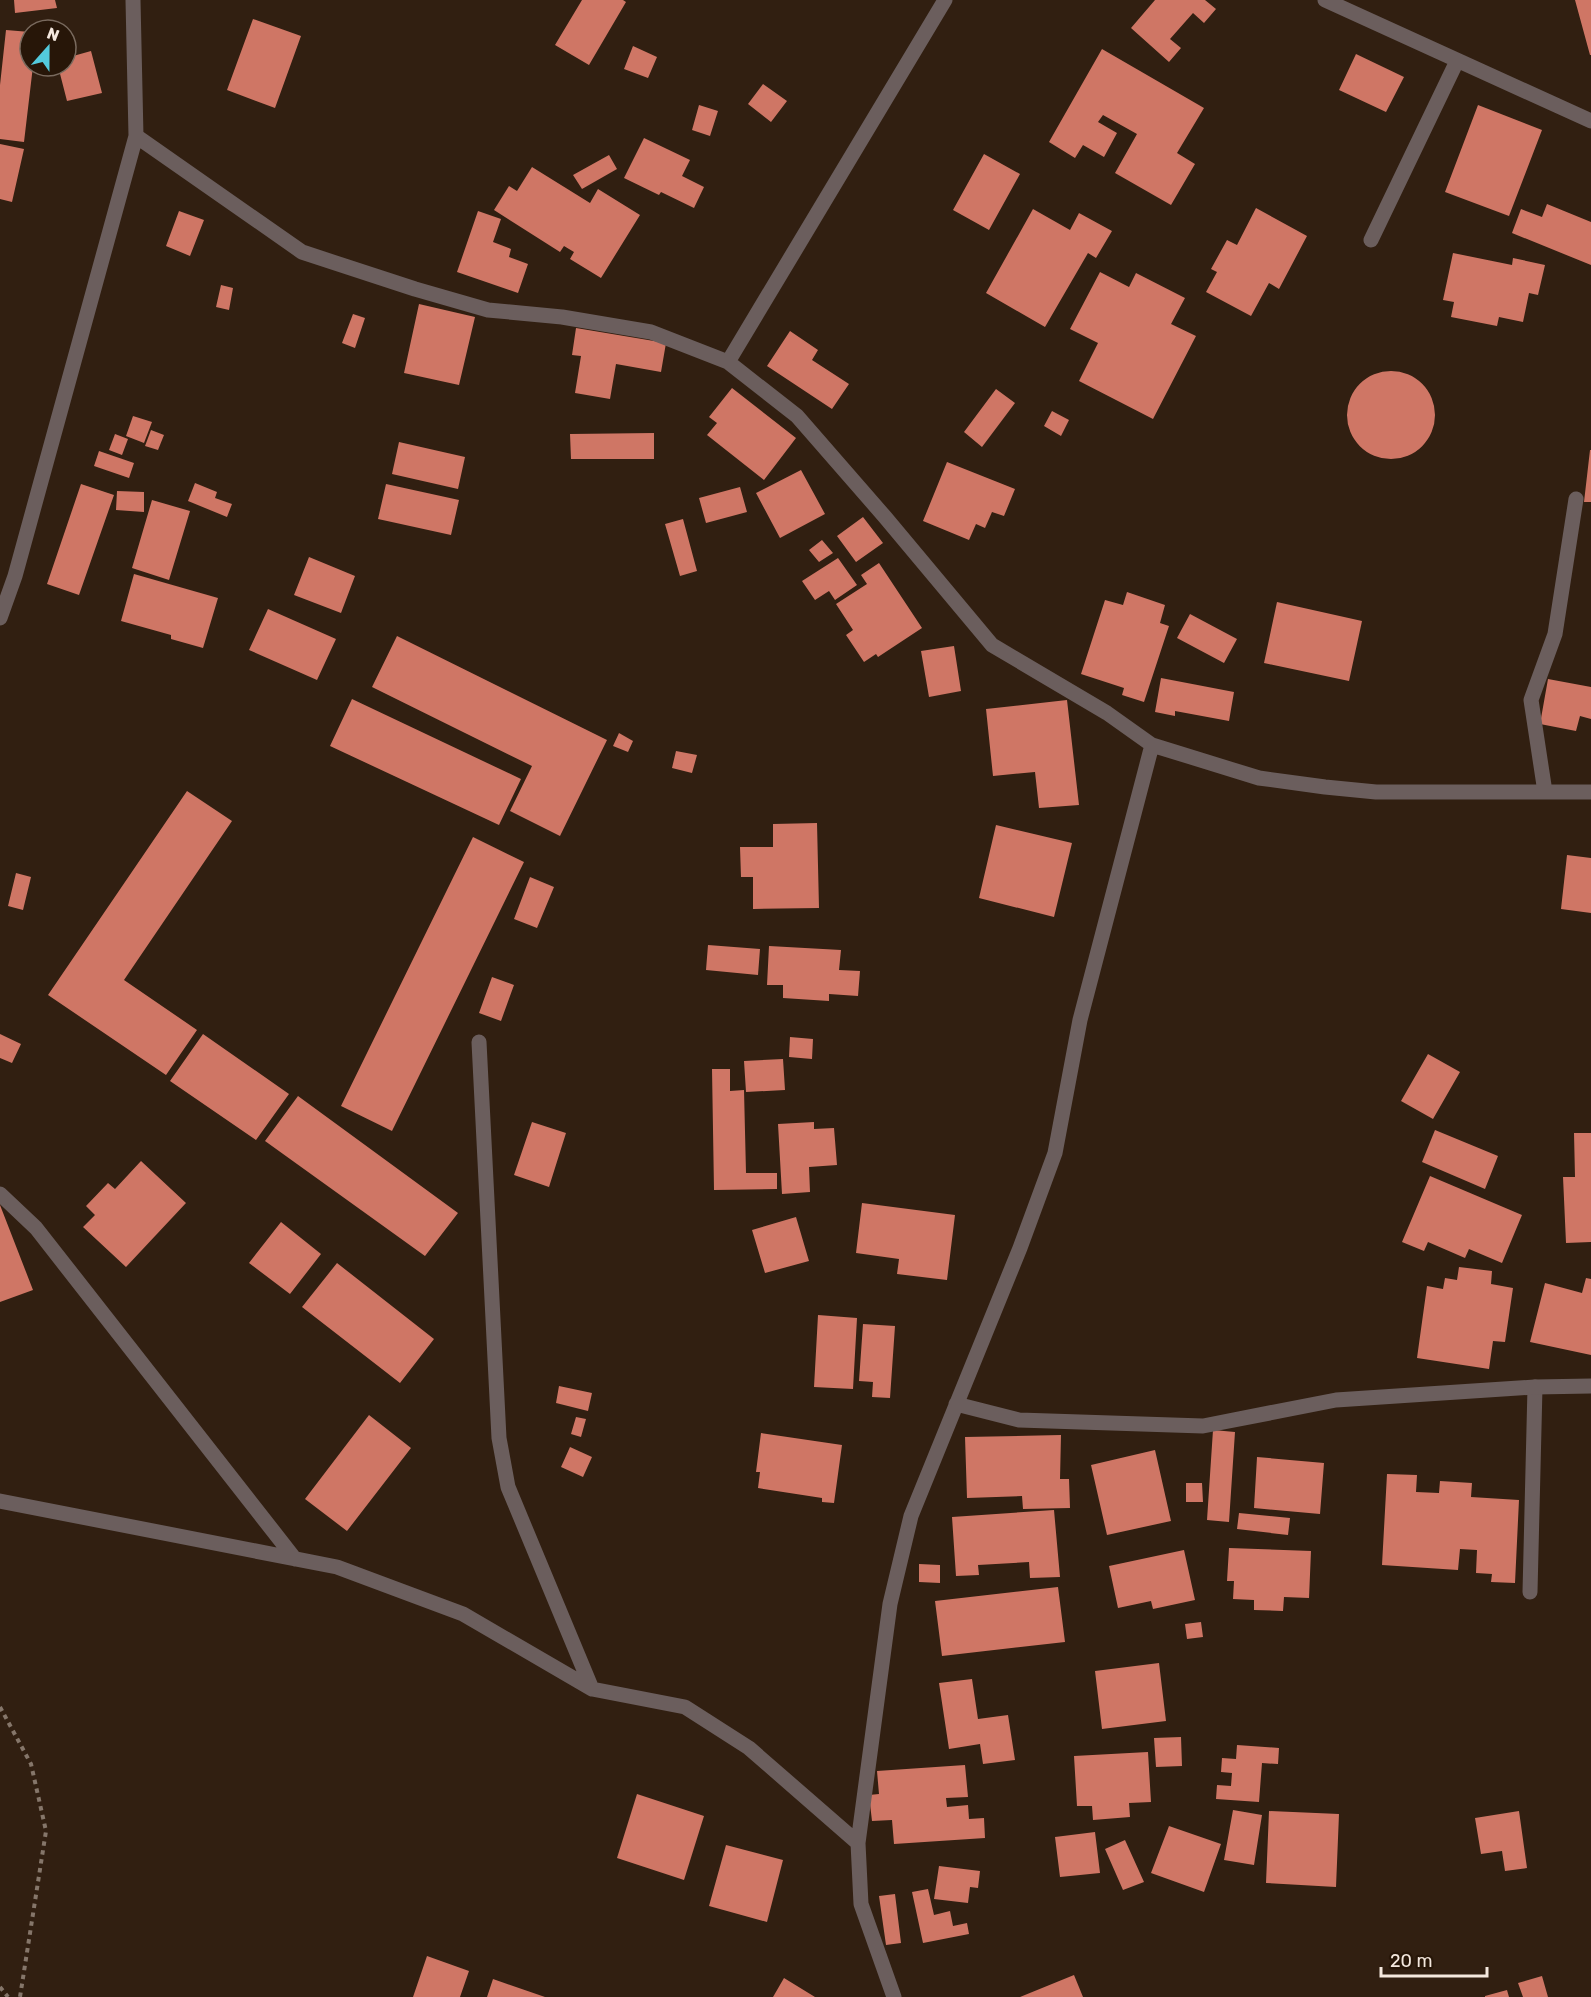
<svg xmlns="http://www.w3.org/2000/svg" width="1591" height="1997" font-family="Rubik,sans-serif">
<rect width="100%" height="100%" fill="#311f11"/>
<!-- building -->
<path fill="#cf7665" d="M14,0H55L57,8L15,13Z
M582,0H623L626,2L589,65L555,45Z
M1155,0H1205L1216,9L1204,23L1193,13L1170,39L1181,48L1169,62L1131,28Z
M1575,0H1591V55H1590Z
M253,19L301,36L275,108L227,90Z
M6,30L30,32V66H33L24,142L0,139V85Z
M633,46L657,57L648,78L624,69Z
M1102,49L1204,108L1177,153L1195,164L1171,205L1115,173L1137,134L1103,115L1098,122L1117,133L1104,157L1083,145L1075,158L1049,142Z
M91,51L102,93L67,101L58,66H66V58Z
M1356,54L1404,77L1386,112L1339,90Z
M763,84L787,101L771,122L748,104Z
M699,105L718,111L710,136L692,130Z
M1478,105L1542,130L1509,216L1445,192Z
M644,138L690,160L682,176L704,187L694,208L661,192L659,195L624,178Z
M0,144L24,149L12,202L0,199Z
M984,154L1020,174L989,230L953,210Z
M609,155L617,169L582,189L573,175Z
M532,167L590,203L598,189L640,215L601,278L570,259L574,252L564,246L560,252L494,210L509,186L517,191Z
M1547,204L1591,222V265L1512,233L1521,209L1542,217Z
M1256,208L1307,236L1279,289L1269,283L1251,316L1206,292L1217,272L1211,269L1227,240L1237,245Z
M1033,209L1070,230L1079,213L1112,231L1096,258L1088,253L1045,327L986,293Z
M179,211L204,220L190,256L166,246Z
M478,211L501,219L493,242L511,249L509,257L528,264L518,293L457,272Z
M1453,253L1512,265L1513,258L1545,265L1538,295L1529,293L1523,322L1499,317L1497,326L1451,317L1454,302L1443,300Z
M1100,272L1129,287L1136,273L1185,298L1171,324L1196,336L1153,419L1079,381L1098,343L1070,329Z
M221,285L233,288L229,310L216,307Z
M419,304L475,317L459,385L404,373Z
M353,314L365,318L355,348L342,343Z
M576,328L666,343L661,372L616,364L610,399L575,393L581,356L572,355Z
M790,331L818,350L812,360L849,384L832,409L767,366Z
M1347 415a44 44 0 1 1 88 0a44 44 0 1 1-88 0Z
M732,388L796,438L764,480L707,435L717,423L709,417Z
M996,389L1015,403L982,447L964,432Z
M1052,411L1069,420L1061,436L1044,426Z
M133,416L152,422L144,443L126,436Z
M151,430L164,435L158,450L145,446Z
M654,433V459H571L570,434Z
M115,434L128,439L122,455L109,450Z
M399,442L465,457L458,489L392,474Z
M1590,450H1591V502H1584Z
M99,451L134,463L129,478L94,466Z
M947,462L1015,489L1004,516L992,512L985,528L976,524L969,540L923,521Z
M801,470L825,514L780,538L756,493Z
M195,483L217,492L215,498L232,504L227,517L188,501Z
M81,484L114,495L79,595L47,584Z
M386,484L459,500L451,535L378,519Z
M740,487L747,512L706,523L699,498Z
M117,491L144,492V512L116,510Z
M152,500L190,511L169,580L132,568Z
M863,517L883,543L856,562L837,536Z
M683,519L697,571L680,576L665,524Z
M822,540L833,553L819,562L809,550Z
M309,557L355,576L341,613L294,595Z
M838,558L857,585L835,600L829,591L815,600L802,581Z
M879,563L922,628L878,657L876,654L864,662L846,635L853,630L836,604L867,584L861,575Z
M134,574L218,598L203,648L171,639V635L121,621Z
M1127,592L1165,605L1160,623L1169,626L1144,702L1122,695L1124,688L1081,674L1105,600L1123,605Z
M1277,602L1362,621L1349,681L1264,663Z
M268,609L336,639L317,680L249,650Z
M1190,614L1237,639L1224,663L1177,638Z
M397,636L607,740L560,836L510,811L532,766L372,687Z
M954,646L961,691L929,697L921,651Z
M1161,678L1234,692L1229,721L1175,711V716L1155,712Z
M1548,679L1591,687V719L1580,716L1576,731L1540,724Z
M352,699L521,779L499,825L330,746Z
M1067,700L1079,805L1039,808L1035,772L993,776L986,709Z
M619,733L633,741L628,752L613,746Z
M676,751L697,755L692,773L672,768Z
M187,791L232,821L124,980L197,1030L166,1075L48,995Z
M817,823L819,908L753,909V877H741L740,847H773V824Z
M996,825L1072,843L1054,917L979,898Z
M473,837L524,862L392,1131L341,1106Z
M1567,855L1591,858V913L1561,909Z
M16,873L31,877L23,910L8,906Z
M530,877L554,887L537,928L514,919Z
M708,945L760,949L758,975L706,970Z
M769,946L841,950L839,970L860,971L858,996L829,994V1001L783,998V985H767Z
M492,977L514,985L501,1021L479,1013Z
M0,1034L21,1044L12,1063L0,1058Z
M203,1034L289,1094L256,1140L170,1081Z
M790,1037L813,1039L812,1059L789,1057Z
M1428,1054L1460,1072L1433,1119L1401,1101Z
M783,1059L785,1090L746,1092L744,1061Z
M712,1069H730V1091L744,1090L746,1173H777V1189L714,1190Z
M298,1096L458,1213L425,1256L265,1141Z
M532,1122L566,1133L549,1187L514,1175Z
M814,1122V1129L834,1128L837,1165L809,1167L810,1192L782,1194L778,1124Z
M1435,1130L1498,1156L1485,1189L1422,1162Z
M1574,1133H1591V1242L1566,1243L1563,1177H1575Z
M141,1161L186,1203L126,1267L83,1227L95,1215L86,1206L108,1183L115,1189Z
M1430,1176L1522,1215L1502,1263L1469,1249L1465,1258L1428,1242L1424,1251L1402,1242Z
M862,1203L955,1215L947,1280L897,1274L899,1259L856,1253Z
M0,1205L33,1290L0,1302Z
M796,1217L809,1261L765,1273L752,1230Z
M281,1222L321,1254L290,1294L249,1263Z
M337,1263L434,1339L400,1383L302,1307Z
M1459,1267L1492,1271L1491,1284L1513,1288L1505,1342L1493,1341L1489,1369L1417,1358L1427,1286L1443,1289L1445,1278L1457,1280Z
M1586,1278L1591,1279V1355L1530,1342L1545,1283L1582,1293Z
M818,1315L857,1318L853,1389L814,1387Z
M863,1324L895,1326L890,1398L872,1397L873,1382L859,1381Z
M559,1386L592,1393L588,1411L556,1403Z
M369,1415L411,1448L347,1531L305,1499Z
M576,1417L586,1419L581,1437L571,1434Z
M1213,1430L1235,1432L1229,1522L1207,1520Z
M761,1433L842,1445L834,1503L822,1502V1498L758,1488L760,1472H756Z
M1061,1435L1060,1479H1069L1070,1508L1023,1509L1022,1496L967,1498L965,1437Z
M570,1447L592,1457L583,1477L561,1467Z
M1155,1450L1171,1521L1107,1535L1091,1465Z
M1257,1457L1324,1463L1320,1514L1254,1508Z
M1387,1474L1417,1475L1416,1492L1439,1493L1440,1481L1472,1483L1471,1497L1519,1500L1515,1583L1491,1582L1492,1574L1476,1573L1477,1550L1460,1549L1458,1570L1382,1565Z
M1186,1483H1202L1203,1502H1186Z
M1054,1510L1060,1577L1030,1578L1029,1562L978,1565L979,1575L956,1576L952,1517Z
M1239,1513L1290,1518L1288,1535L1237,1529Z
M1229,1548L1311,1551L1309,1598L1284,1597L1283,1611L1254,1610V1600L1233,1599L1234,1581H1227Z
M1184,1550L1195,1600L1153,1609L1151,1601L1118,1608L1109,1566Z
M919,1564L940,1565V1583L919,1582Z
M1058,1587L1065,1642L942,1656L935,1601Z
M1201,1622L1203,1637L1187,1639L1185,1624Z
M1159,1663L1166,1721L1102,1729L1095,1671Z
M972,1679L978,1719L1008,1715L1015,1760L983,1764L980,1744L949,1749L939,1683Z
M1181,1737L1182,1766L1156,1767L1154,1738Z
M1237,1745L1279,1748L1278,1764L1262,1763L1259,1802L1216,1799L1217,1785L1231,1786L1232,1773L1221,1772L1222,1758L1236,1759Z
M1148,1752L1151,1802L1129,1803L1130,1817L1093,1820L1092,1806H1077L1074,1756Z
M965,1765L968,1797L946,1798L947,1807L968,1805L969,1819L984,1818L985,1838L894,1844L892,1820L872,1821L869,1795L879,1794L877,1771Z
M637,1794L704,1816L684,1880L617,1858Z
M1233,1810L1262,1815L1254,1865L1224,1860Z
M1269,1811L1339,1814L1336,1887L1266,1883Z
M1519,1811L1527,1868L1505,1871L1502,1851L1481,1854L1475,1818Z
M1169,1826L1221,1844L1204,1892L1151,1873Z
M1095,1832L1100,1873L1060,1877L1055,1837Z
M1125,1840L1144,1882L1123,1890L1105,1849Z
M726,1845L783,1860L767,1922L709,1906Z
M939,1866L980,1871L978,1888L970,1887L968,1903L934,1899Z
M928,1889L934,1915L950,1911L953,1926L967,1923L969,1934L923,1943L912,1892Z
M895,1894L901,1943L886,1945L879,1896Z
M427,1956L469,1971L460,1997H413Z
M1074,1975L1083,1997H1020Z
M1542,1976L1548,1997H1523L1518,1983Z
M784,1978L815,1997H773Z
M493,1979L545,1997H487Z
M1507,1990L1509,1997H1485V1996Z"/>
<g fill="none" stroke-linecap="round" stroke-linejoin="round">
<!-- path -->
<path stroke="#85766a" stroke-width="4" stroke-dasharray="4.5 4.5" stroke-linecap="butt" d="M0,1707L31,1764L46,1831L20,1997
M0,1987L8,1997"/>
<!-- lane -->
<path stroke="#6b5e5d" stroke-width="15" d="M1530,1592L1535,1387"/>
<!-- street -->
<path stroke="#6b5e5d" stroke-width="15" d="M1325,0L1591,121
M136,136L302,252L415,289L488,310L562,317L651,332L728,362L797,416L885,517L992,645L1107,713L1152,745L1259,778L1325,787L1376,792H1591
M1371,240L1457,61
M728,362L945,0
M0,618L15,576L136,136L133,0
M1545,792L1531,700L1555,634L1576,499
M479,1042L499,1438L508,1487L592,1689
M0,1194L36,1228L295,1559
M956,1404L1019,1420L1203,1426L1336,1400L1535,1387L1591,1386
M0,1501L337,1567L463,1614L592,1689L685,1707L749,1748L858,1843
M894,1997L861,1904L858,1843L890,1604L911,1516L1020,1248L1055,1153L1080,1020L1152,745"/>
</g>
<!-- north arrow -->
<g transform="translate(48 48) rotate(21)"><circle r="28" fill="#271608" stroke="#796a5e" stroke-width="1.5"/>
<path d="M0-4.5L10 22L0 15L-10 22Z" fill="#53cadc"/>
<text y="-9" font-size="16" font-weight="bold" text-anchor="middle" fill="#f4e8de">N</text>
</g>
<!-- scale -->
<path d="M1381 1967v9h106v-9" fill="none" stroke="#f4e8de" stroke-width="3"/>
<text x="1390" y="1967" font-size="18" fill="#f4e8de" stroke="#271608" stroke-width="4.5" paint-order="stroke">20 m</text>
</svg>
